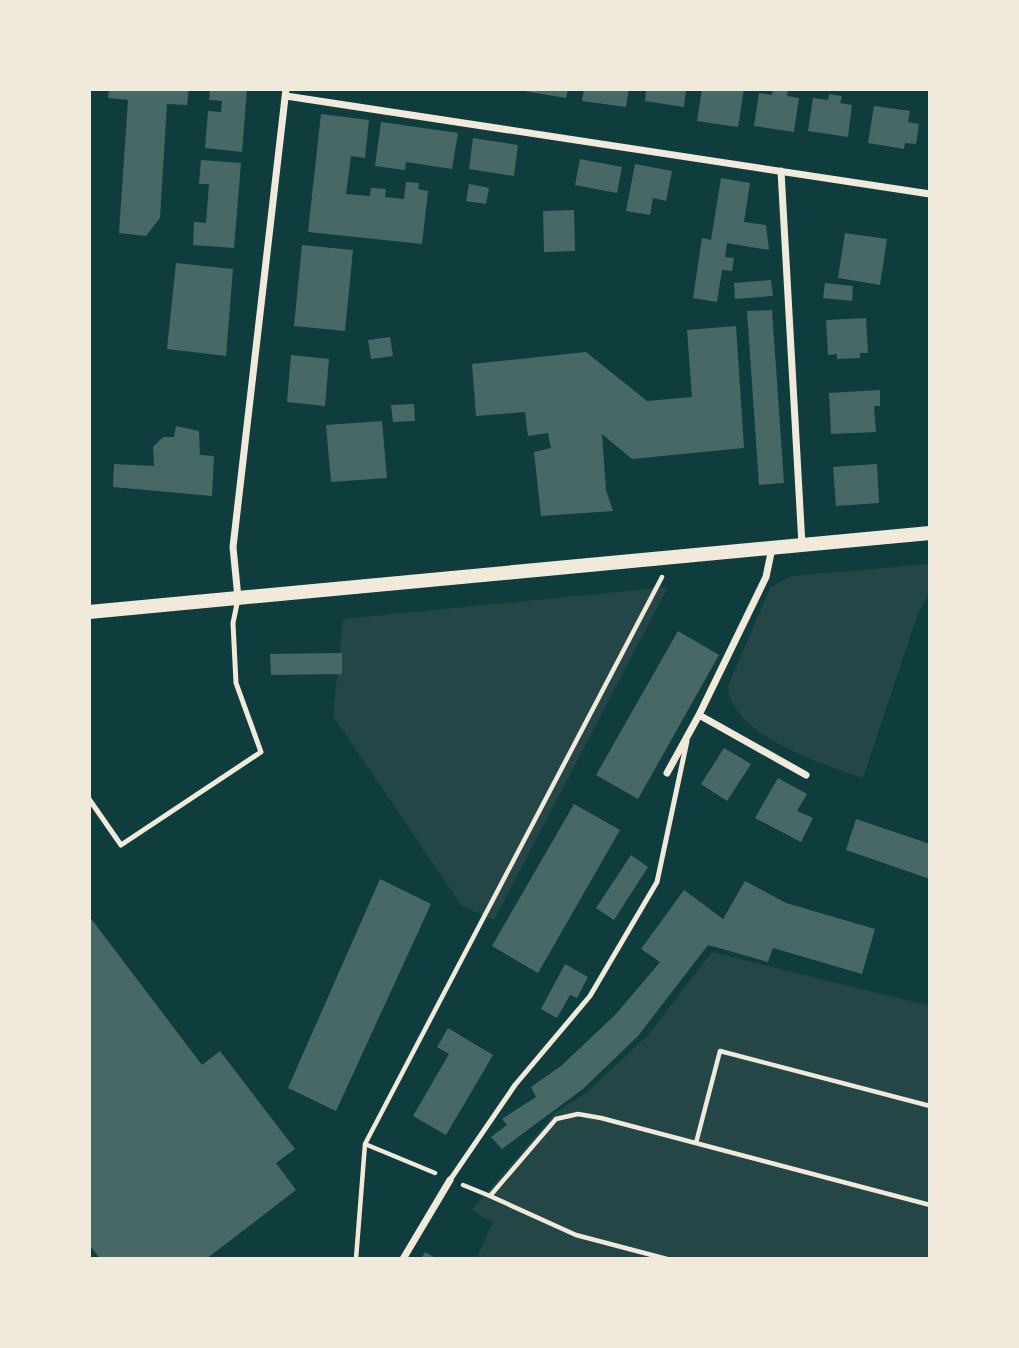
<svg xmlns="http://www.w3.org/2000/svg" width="1019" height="1348" font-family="'Playfair Display',serif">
<rect width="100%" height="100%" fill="#0f3d3e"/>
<!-- green -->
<path fill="#244646" d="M930,564V593L918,613L863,778C823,764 731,736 728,686L770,588L791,576Z
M668,587L494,920L462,906L333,716L343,619Z
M712,952L930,1006V1259H476L493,1223L472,1210L555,1113L586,1093L648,1035Z"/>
<!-- building -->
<path fill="#486865" d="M109,89H189L187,105L167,104L160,218L146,236L119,233L128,100L108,98Z
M210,89H247L242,152L205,148L208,111L221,112L222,101L209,100Z
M512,89H568L566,98Z
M584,89H629L626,107L582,101Z
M646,89H686L684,107L645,101Z
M702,89H744L738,127L697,121Z
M773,89L788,90L787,96L799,98L794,132L754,126L759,93L772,95Z
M829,94L842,96L840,103L852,105L848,137L808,131L813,98L828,100Z
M874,106L910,111L908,122L919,124L916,144L905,143L904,149L868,143Z
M321,114L369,120L365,158L351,156L346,194L370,196L371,188L386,189L385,197L404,199L406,182L419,183L418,189L428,191L422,244L308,232Z
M381,122L458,133L452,169L406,162L405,170L375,166Z
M473,138L518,145L514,176L469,169Z
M580,159L622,167L617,193L575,185Z
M201,160L241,163L234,248L193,245L194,222L206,223L209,184H199Z
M635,164L672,171L666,201L653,198L650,215L626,211Z
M721,178L750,183L744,222L766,225L769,250L727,243L725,257L734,258L732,271L722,270L717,302L693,298L702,238L711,240Z
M469,184L489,188L486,204L466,201Z
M574,210L575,251L544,252L543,211Z
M845,233L887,239L880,285L838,278Z
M302,245L353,250L345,331L294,326Z
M176,263L233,269L226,356L167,349Z
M771,280L773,296L735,299L734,283Z
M825,283L853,286L852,301L823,298Z
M772,310L784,483L759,485L747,311Z
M866,318L868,353H860V358L837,359V354L828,355L826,320Z
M736,326L744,448L632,459L602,434L606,490L613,511L541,516L534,452L551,448L548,433L528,436L525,412L476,416L472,364L586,352L647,401L692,397L687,330Z
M390,337L393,356L371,359L368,340Z
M291,355L329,359L325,406L287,402Z
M880,390V406H874L876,432L831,434L829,393Z
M414,404L415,421L393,422L391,405Z
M382,421L387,478L331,482L326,425Z
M176,426L199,431L200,455L214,456L212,496L113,487L114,464L154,466L153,447L163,437H174Z
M877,464L879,503L836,506L833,467Z
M678,631L719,655L638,799L596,775Z
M342,653V674L271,675L270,654Z
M724,748L751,764L727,801L701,784Z
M778,778L807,794L797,811L813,818L801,842L755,818Z
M574,804L620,830L538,973L492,946Z
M856,819L930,844V879L846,850Z
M631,855L648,867L614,920L596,908Z
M380,879L431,904L336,1111L288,1088Z
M745,881L786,903L875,929L862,974L773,948L768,962L708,945L638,1036L583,1089L502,1149L491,1137L507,1125L502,1119L536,1097L531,1087L561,1066L616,1014L660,962L641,949L684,890L723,919Z
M89,916L202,1065L220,1051L295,1149L276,1163L296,1190L206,1259H100L89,1244Z
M565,964L588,977L577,998L570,995L557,1018L541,1009Z
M448,1028L493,1055L446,1135L413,1116L449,1054L437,1047Z
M425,1252L437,1259H421Z"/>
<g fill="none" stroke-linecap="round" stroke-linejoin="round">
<!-- path -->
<path stroke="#f1e9da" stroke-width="4.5" d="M696,1143L720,1051L930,1106
M365,1144L435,1173
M463,1185L490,1196
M356,1259L365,1144L662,577
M667,1259L576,1235L490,1196L556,1119L578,1114L601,1118L930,1205"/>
<!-- service -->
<path stroke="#f1e9da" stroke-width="5" d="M89,799L121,845L261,752L236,683L233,623L238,599
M450,1180L515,1085L590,996L657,882L687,741"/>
<!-- minor -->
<path stroke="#f1e9da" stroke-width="7" d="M286,96L930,194
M781,171L802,545
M238,598L233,547L286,89
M699,715L806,775
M667,773L699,715L766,577L772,548
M403,1259L450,1180"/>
<!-- secondary -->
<path stroke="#f1e9da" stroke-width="14" d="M89,612L930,533"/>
</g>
<!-- border -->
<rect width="1019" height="1348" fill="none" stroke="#f1e9da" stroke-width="182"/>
</svg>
